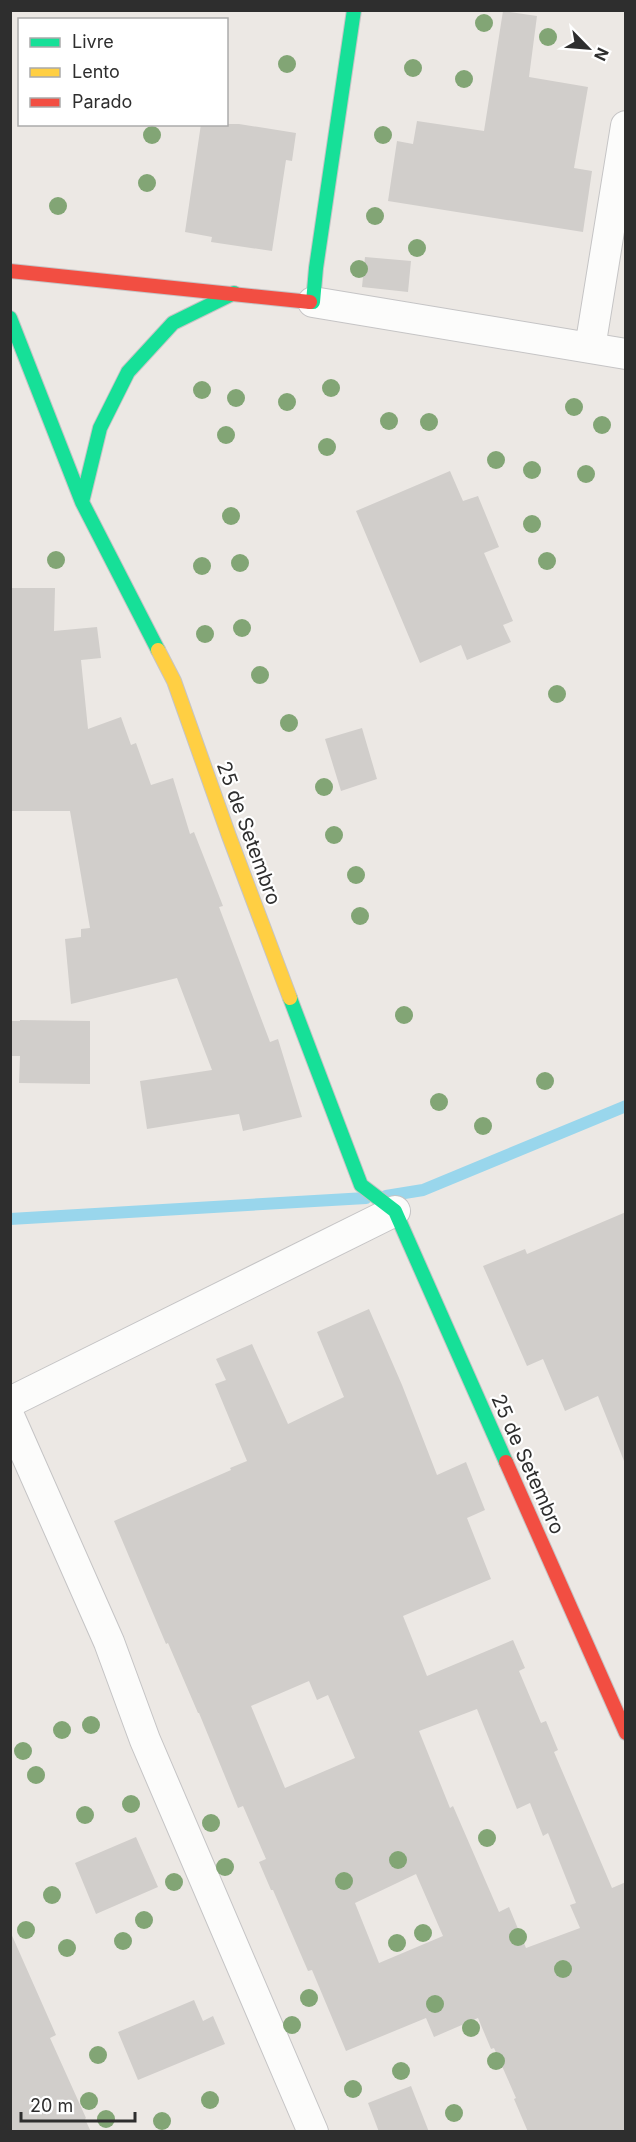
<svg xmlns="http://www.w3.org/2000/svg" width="636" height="2142" font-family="Inter,sans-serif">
<rect width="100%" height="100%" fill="#ece8e4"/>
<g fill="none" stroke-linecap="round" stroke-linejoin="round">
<!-- stream -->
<path stroke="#99d6ec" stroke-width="12" d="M386,1196L423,1190L626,1106
M10,1219L366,1198"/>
</g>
<!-- building -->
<path fill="#d1cecb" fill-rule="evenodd" d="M503,11L537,16L529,77L588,87L574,168L592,171L583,232L388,201L397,141L413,144L417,121L484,131Z
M201,124H239L296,133L292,161L286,160L272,251L211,242L212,237L185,232Z
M365,257L411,261L408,292L362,287Z
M450,471L463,501L478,496L499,547L484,553L513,621L503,625L511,642L467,660L461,645L420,663L356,511Z
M10,588H55L54,631L97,627L101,658L81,660L88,729L121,717L131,745L136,743L151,785L173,778L190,834L194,832L223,906L219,907L270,1042L278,1039L302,1117L243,1131L239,1114L147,1129L140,1081L212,1070L177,978L71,1004L65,939L81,937V929L90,928L70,811H10Z
M362,728L377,779L341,791L325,739Z
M20,1020L90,1021V1084L19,1083L20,1056H10V1021H20Z
M626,1212V1461H624L598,1396L565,1411L543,1359L527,1366L483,1266L525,1249L527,1254Z
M369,1309L402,1385L437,1475L466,1462L485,1510L467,1518L491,1579L403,1616L427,1676L513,1640L525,1668L519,1671L541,1723L546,1721L558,1750L554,1752L612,1888L626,1882V2132H528L514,2099L516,2098L494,2048L491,2049L478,2018L434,2037L426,2018L346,2051L312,1970L308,1971L273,1890H271L259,1862L266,1859L243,1806L238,1808L199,1713H198L168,1643L166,1644L114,1521L231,1470L230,1468L247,1461L215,1384L226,1380L216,1359L252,1344L288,1424L344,1397L317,1332ZM309,1681L317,1700L328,1695L355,1758L285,1788L251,1706ZM477,1709L517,1809L530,1803L543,1836L548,1833L576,1903L570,1905L580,1928L526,1948L509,1907L499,1912L453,1806L450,1808L419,1731ZM416,1874L443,1936L379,1963L355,1903Z
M136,1837L158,1887L96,1914L75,1863Z
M10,1931L56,2035L50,2038L86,2118L85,2119L91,2132H10Z
M194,2000L203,2021L213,2016L225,2044L138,2080L118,2032Z
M411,2086L429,2132H379L368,2103Z"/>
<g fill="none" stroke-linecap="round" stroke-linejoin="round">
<!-- street casing -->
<g stroke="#c5c4c5" stroke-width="32">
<path id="street" d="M313,302L626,354
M590,348L626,126
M10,1402L395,1211
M10,1418L109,1642L145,1740L313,2132"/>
</g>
<!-- fast casing -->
<g stroke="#c5c4c5" stroke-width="16">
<path id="fast" d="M310,302H313L316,268L354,10
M10,318L82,502L158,650
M82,502L100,428L128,372L173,323L234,293
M290,998L361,1185L395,1211L506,1462"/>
</g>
<!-- slow casing -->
<g stroke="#c5c4c5" stroke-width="16">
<path id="slow" d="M158,650L174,681L229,836L290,998"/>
</g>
<!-- jam casing -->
<g stroke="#c5c4c5" stroke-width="16">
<path id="jam" d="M10,271L310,302
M506,1462L626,1733"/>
</g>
<!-- street -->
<use href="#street" stroke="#fcfcfb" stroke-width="30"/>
<!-- fast -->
<use href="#fast" stroke="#16e098" stroke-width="14"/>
<!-- slow -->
<use href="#slow" stroke="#ffcf43" stroke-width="14"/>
<!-- jam -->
<use href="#jam" stroke="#f24e42" stroke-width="14"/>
</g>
<!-- trees -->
<g fill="#82a575">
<circle cx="484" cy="23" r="9"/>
<circle cx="548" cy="37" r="9"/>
<circle cx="287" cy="64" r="9"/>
<circle cx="413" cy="68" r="9"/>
<circle cx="464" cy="79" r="9"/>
<circle cx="152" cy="135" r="9"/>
<circle cx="383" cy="135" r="9"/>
<circle cx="147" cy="183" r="9"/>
<circle cx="58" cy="206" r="9"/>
<circle cx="375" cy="216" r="9"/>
<circle cx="417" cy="248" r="9"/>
<circle cx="359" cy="269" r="9"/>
<circle cx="331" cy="388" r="9"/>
<circle cx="202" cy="390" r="9"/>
<circle cx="236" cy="398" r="9"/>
<circle cx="287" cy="402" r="9"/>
<circle cx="574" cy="407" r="9"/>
<circle cx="389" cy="421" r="9"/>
<circle cx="429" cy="422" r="9"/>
<circle cx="602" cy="425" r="9"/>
<circle cx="226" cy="435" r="9"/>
<circle cx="327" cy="447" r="9"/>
<circle cx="496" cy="460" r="9"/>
<circle cx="532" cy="470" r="9"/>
<circle cx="586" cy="474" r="9"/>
<circle cx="231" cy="516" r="9"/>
<circle cx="532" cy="524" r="9"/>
<circle cx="56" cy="560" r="9"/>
<circle cx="547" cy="561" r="9"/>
<circle cx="240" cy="563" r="9"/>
<circle cx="202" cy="566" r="9"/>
<circle cx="242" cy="628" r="9"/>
<circle cx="205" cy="634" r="9"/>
<circle cx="260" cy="675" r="9"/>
<circle cx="557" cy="694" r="9"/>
<circle cx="289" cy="723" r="9"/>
<circle cx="324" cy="787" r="9"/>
<circle cx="334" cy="835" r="9"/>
<circle cx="356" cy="875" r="9"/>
<circle cx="360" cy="916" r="9"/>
<circle cx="404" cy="1015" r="9"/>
<circle cx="545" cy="1081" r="9"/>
<circle cx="439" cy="1102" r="9"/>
<circle cx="483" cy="1126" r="9"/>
<circle cx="91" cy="1725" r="9"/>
<circle cx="62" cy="1730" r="9"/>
<circle cx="23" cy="1751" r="9"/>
<circle cx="36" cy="1775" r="9"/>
<circle cx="131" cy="1804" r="9"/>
<circle cx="85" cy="1815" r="9"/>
<circle cx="211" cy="1823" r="9"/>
<circle cx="487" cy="1838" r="9"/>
<circle cx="398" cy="1860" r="9"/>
<circle cx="225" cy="1867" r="9"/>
<circle cx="344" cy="1881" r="9"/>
<circle cx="174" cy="1882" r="9"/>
<circle cx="52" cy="1895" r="9"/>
<circle cx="144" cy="1920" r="9"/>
<circle cx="26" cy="1930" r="9"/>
<circle cx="423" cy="1933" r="9"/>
<circle cx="518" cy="1937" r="9"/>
<circle cx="123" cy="1941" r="9"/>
<circle cx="397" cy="1943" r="9"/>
<circle cx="67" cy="1948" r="9"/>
<circle cx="563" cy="1969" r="9"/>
<circle cx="309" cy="1998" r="9"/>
<circle cx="435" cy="2004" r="9"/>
<circle cx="292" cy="2025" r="9"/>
<circle cx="471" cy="2028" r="9"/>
<circle cx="98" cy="2055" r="9"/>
<circle cx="496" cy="2061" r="9"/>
<circle cx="401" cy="2071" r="9"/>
<circle cx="353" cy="2089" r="9"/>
<circle cx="210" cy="2100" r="9"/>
<circle cx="89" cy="2101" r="9"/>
<circle cx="454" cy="2113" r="9"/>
<circle cx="106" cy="2119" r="9"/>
<circle cx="162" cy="2121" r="9"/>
</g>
<g text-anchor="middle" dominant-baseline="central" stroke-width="4.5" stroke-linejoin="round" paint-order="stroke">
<!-- street labels -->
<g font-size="20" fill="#2e2e2e" stroke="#fff">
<text transform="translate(249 833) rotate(70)">25 de Setembro</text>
<text transform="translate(528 1464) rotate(66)">25 de Setembro</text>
</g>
</g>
<!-- border -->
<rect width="636" height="2142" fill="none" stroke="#2e2e2e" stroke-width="24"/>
<!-- legend -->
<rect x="18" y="18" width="210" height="108" fill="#ffffff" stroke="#ababab" stroke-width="1.5"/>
<rect x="30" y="38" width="30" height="9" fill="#16e098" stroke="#ababab" stroke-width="1.5"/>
<text x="72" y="48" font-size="18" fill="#2e2e2e">Livre</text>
<rect x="30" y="68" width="30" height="9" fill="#ffcf43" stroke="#ababab" stroke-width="1.5"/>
<text x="72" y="78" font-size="18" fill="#2e2e2e">Lento</text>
<rect x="30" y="98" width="30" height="9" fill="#f24e42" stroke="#ababab" stroke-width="1.5"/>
<text x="72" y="108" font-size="18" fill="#2e2e2e">Parado</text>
<!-- north arrow -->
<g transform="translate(588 48) rotate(115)" stroke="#ffffff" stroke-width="4.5" paint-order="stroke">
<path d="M0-4.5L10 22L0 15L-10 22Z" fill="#2e2e2e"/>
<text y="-9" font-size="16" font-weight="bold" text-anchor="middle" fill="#2e2e2e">N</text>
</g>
<!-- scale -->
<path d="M21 2112v9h114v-9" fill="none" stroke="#2e2e2e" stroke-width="3"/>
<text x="30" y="2112" font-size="18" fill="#2e2e2e" stroke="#ffffff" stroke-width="4.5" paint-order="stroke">20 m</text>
</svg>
